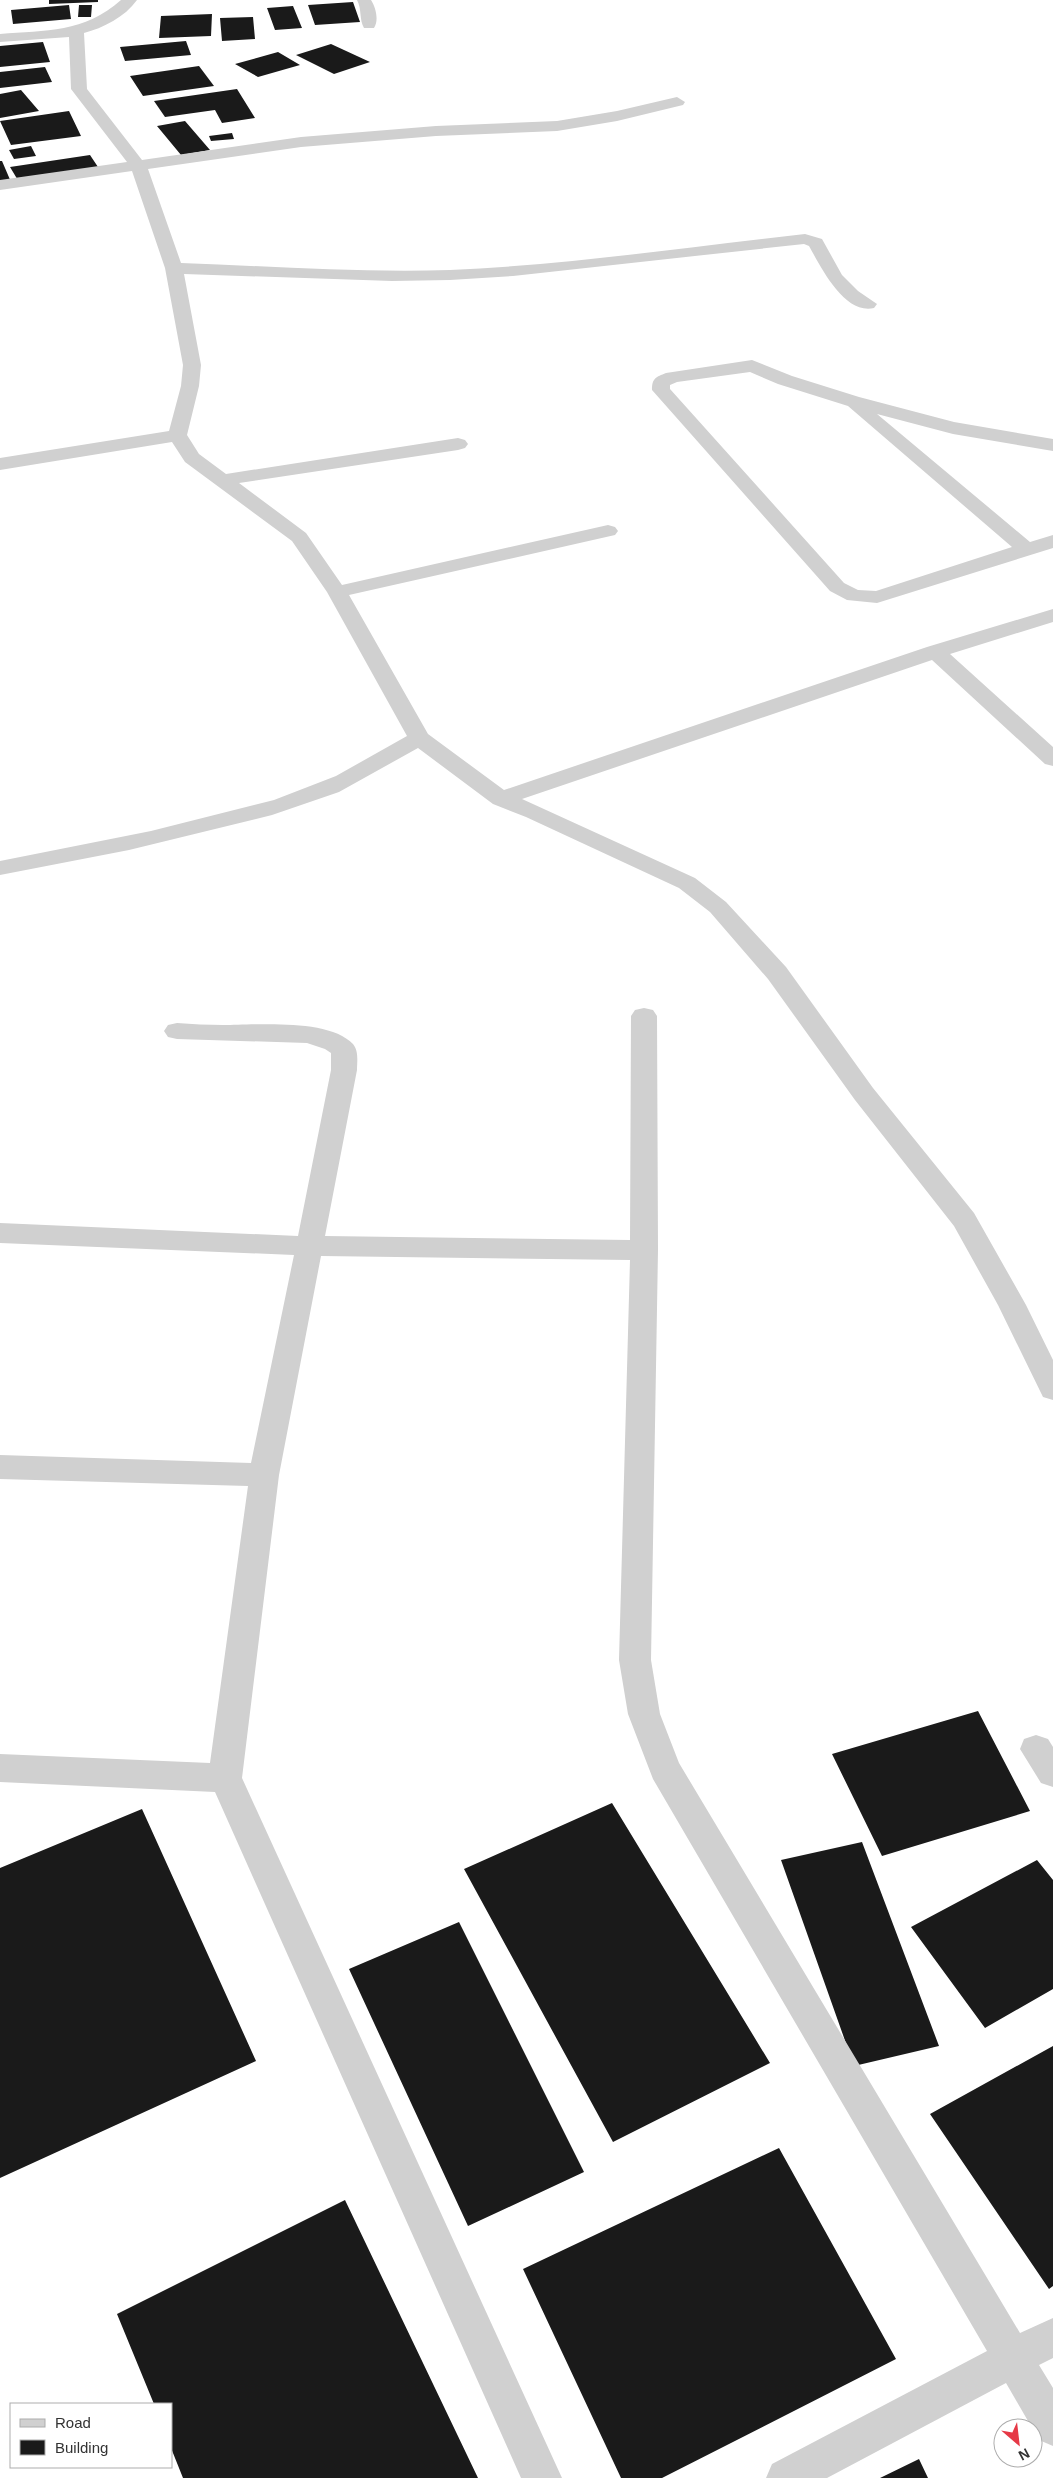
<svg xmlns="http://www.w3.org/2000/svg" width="1053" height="2478" font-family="Arial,sans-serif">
<rect width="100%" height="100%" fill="#fff"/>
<!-- building -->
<path fill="#1a1a1a" d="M49,0H98V2L49,4Z
M353,2L360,22L315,25L308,5Z
M69,5L71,19L13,24L11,10Z
M79,5H92L91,17H78Z
M293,6L302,28L275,30L267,8Z
M212,14L211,36L159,38L161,16Z
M253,17L255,39L222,41L220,18Z
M186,41L191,55L125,61L120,47Z
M43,42L50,62L0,67V46Z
M331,44L370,62L334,74L296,55Z
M278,52L300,65L258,77L235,64Z
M199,66L214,86L143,96L130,76Z
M45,67L52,82L0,88V72Z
M237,89L255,118L222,123L215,110L165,117L154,101Z
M21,90L39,111L0,118V94Z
M69,111L81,136L11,145L0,121Z
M185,121L210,150L181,155L157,126Z
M232,133L234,139L211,141L209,136Z
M31,146L36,156L14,159L9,150Z
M90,155L100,170L19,182L10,167Z
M0,161H2L11,182L0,184Z
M978,1711L1030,1811L882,1856L832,1754Z
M612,1803L770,2063L613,2142L464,1869Z
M142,1809L256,2061L0,2178V1868Z
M862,1842L939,2046L854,2066L781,1860Z
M1037,1860L1053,1880V1989L985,2028L911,1927Z
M459,1922L584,2172L468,2226L349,1969Z
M1053,2046V2286L1049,2289L930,2114Z
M779,2148L896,2359L662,2478H621L523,2269Z
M345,2200L478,2478H183L171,2448V2404H154L117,2314Z
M919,2459L928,2478H880Z"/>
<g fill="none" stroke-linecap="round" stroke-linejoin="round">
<!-- street -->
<path fill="#d0d0d0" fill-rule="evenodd" d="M121,0H137C125,17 103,28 84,33L87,89L142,160L301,137L436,126L557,121L617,111L677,97L685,102L683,105L617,121L557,131L436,136L301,147L148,169L181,263C270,266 361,273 450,270C569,265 687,247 805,234L822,239L842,275L858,291L877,304L874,308C844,315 821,267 809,246L804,244L513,276L450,280L392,281L184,274L201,365L199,386L187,435L199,454L226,474L458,438L465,440L468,444L465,448L458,450L239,483L306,533L342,585L608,525L615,527L618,531L615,535L349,595L428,734L504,790L927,647L1053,609V622L950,654L1053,747V766L1045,764L932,660L522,799L695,878L726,902L786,967L873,1088L974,1213L1026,1305L1053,1360V1400L1043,1397L998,1305L954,1226L855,1100L768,979L710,912L679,888L526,817L493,804L418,748L339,792L272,815L129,850L0,875V861L151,831L274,800L336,776L407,736L327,592L292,541L185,462L172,442L0,470V458L169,431L181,386L183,365L165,268L132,171L0,190V180L127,162L71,89L69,37L0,42V34C46,30 84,33 121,0Z
M357,0H371C376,8 379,20 374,28H364C359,20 362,9 357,0Z
M752,360L792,376L859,397L954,422L1053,439V451L953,434L877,414L1030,542L1053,535V548L877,603L847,600L830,591L652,390C652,378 656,377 666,373ZM750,372L778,384L848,406L1012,547L876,591L858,590L844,583L670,389V385L677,382Z
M644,1008L653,1010L657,1016L658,1250L651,1660L660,1714L679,1763L1020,2333L1053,2318V2358L1039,2365L1053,2388V2446L1039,2440L1006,2383L827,2478H766L772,2464L987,2351L653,1779L628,1714L619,1660L630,1260L321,1256L279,1475L242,1778L562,2478H521L215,1792L0,1782V1754L210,1763L248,1486L0,1479V1455L251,1463L294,1255L0,1243V1223L298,1236L331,1070V1053L325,1049L307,1043L177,1039L168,1037L164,1031L168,1025L177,1023C192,1024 208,1025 223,1025C256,1025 329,1018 353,1044C359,1051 357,1062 357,1070L325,1236L630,1240L631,1016L635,1010Z
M1036,1735L1048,1739L1053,1747V1787L1041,1783L1020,1749L1024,1739Z"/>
</g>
<!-- legend -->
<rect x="10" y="2403" width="162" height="65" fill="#ffffff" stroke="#adadad"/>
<rect x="20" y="2419" width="25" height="8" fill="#d0d0d0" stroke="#adadad"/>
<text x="55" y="2428" font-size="15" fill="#333333">Road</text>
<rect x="20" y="2440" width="25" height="15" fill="#1a1a1a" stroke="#adadad"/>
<text x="55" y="2453" font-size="15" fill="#333333">Building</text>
<!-- north arrow -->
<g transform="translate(1018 2443) rotate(152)"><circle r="24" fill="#ffffff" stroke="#adadad"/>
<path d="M0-4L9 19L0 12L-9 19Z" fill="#e63946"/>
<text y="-8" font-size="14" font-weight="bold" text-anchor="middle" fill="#333333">N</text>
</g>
</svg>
